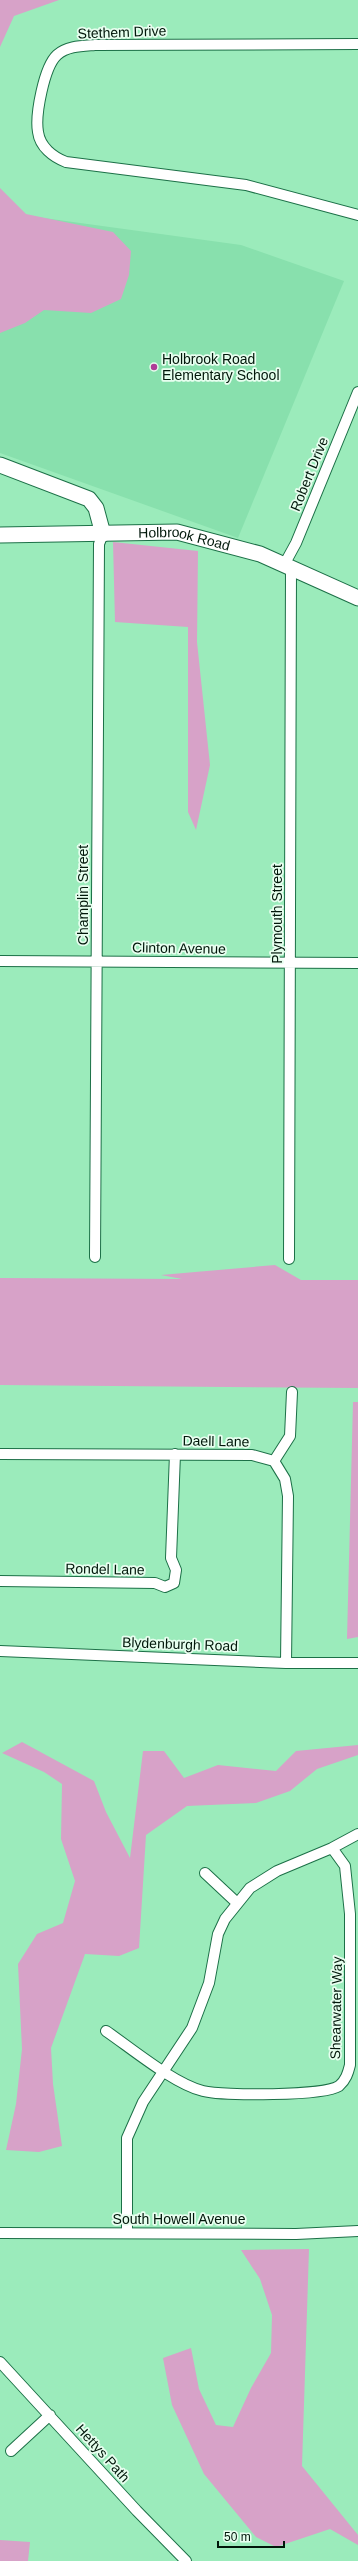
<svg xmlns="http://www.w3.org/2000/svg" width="358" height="2561" font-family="Arial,sans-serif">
<rect width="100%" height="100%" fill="#9bebbb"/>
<!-- built -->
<path fill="#88e0ad" d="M0,212L241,245L344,281L238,538L0,453Z"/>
<!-- green -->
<path fill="#d7a2c8" d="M0,0H59L14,16L0,47Z
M0,188L26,214L113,232L131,251L129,275L121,299L91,313L44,310L25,323L0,333Z
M113,542L198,551L197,642L210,765L196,830L188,812V627L115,622Z
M275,1265L301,1280H358V1388L0,1385V1278L182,1279L161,1275Z
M353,1402H358V1637L347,1639Z
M22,1742L94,1781L106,1812L130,1858L143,1751H164L184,1778L218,1765L276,1771L296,1751L358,1745V1755L317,1769L290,1791L256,1803L187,1806L146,1835L139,1948L119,1956L85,1954L51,2048L53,2084L62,2146L39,2152L6,2150L16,2104L22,2049L18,1964L37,1934L63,1923L75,1881L61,1839L62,1784L44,1772L2,1753Z
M309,2249L302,2466L358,2535V2545L330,2529L276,2547L256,2537L204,2474L172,2405L163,2358L191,2348L199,2389L216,2425L233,2427L251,2388L271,2353L272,2315L260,2279L241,2250Z
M0,2540L30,2542L28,2561H0Z"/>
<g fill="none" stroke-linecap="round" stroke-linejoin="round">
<!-- street casing -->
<g stroke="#1c7047" stroke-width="12">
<path id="street" d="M358,44L95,45C82,46 67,46 57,55C44,67 35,115 38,132C40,147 53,157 66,162L246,185L358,215
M284,565L296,543L358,392
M0,961L358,963
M95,1257L99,544L103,534
M289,1259L291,568
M0,1454L252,1455L274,1461L285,1479L288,1496L286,1663
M274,1461L290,1436L292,1392
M0,1581L155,1583L165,1587L174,1583L176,1570L171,1558L175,1454
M0,1651L286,1663H358
M205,1873L236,1902
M106,2031C131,2048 174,2084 203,2091C223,2096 324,2096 339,2086C346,2080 348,2073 350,2065V1914L345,1866L332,1848
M0,2233L296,2234L358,2231
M127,2233V2138L143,2102L192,2028L209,1983L218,1934L225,1919L250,1888L277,1871L332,1848L358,1834
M0,2362L137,2511L186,2561
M11,2451L50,2415"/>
</g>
<!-- secondary casing -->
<g stroke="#1c7047" stroke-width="17">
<g id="secondary">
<path d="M0,465L89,499L96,508L103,534"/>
<path id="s1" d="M0,535L177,532L260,554L358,598"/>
</g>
</g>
<!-- street -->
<use href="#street" stroke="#fff" stroke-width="10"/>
<!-- secondary -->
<use href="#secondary" stroke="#fff" stroke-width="15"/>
</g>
<!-- markers -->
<circle fill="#af3d97" stroke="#e7feef" stroke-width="1.5" cx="154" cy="367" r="4"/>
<g text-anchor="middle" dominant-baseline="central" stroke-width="3.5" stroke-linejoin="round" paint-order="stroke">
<!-- street labels -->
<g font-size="14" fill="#01170a" stroke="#e7feef">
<text transform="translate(122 32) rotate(-2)">Stethem Drive</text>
<text transform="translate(309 474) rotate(-68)">Robert Drive</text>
<text stroke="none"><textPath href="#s1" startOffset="185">Holbrook Road</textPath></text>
<text transform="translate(83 895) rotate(-90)">Champlin Street</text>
<text transform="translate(277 914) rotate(-90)">Plymouth Street</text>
<text transform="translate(179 948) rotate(1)">Clinton Avenue</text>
<text transform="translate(216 1441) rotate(1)">Daell Lane</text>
<text transform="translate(105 1569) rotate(1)">Rondel Lane</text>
<text transform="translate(180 1644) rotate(2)">Blydenburgh Road</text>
<text transform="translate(336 2008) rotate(-89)">Shearwater Way</text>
<text x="179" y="2219">South Howell Avenue</text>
<text transform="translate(103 2453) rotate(48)">Hettys Path</text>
</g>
<!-- poi labels -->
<g font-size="14" fill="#01170a" stroke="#e7feef" text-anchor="start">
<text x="162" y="359">Holbrook Road<tspan x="162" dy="16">Elementary School</tspan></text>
</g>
</g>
<!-- scale -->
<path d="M218 2541v6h66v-6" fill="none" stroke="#01170a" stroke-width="2"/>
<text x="224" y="2541" font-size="12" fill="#01170a" stroke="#e7feef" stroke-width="3" paint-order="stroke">50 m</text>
</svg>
